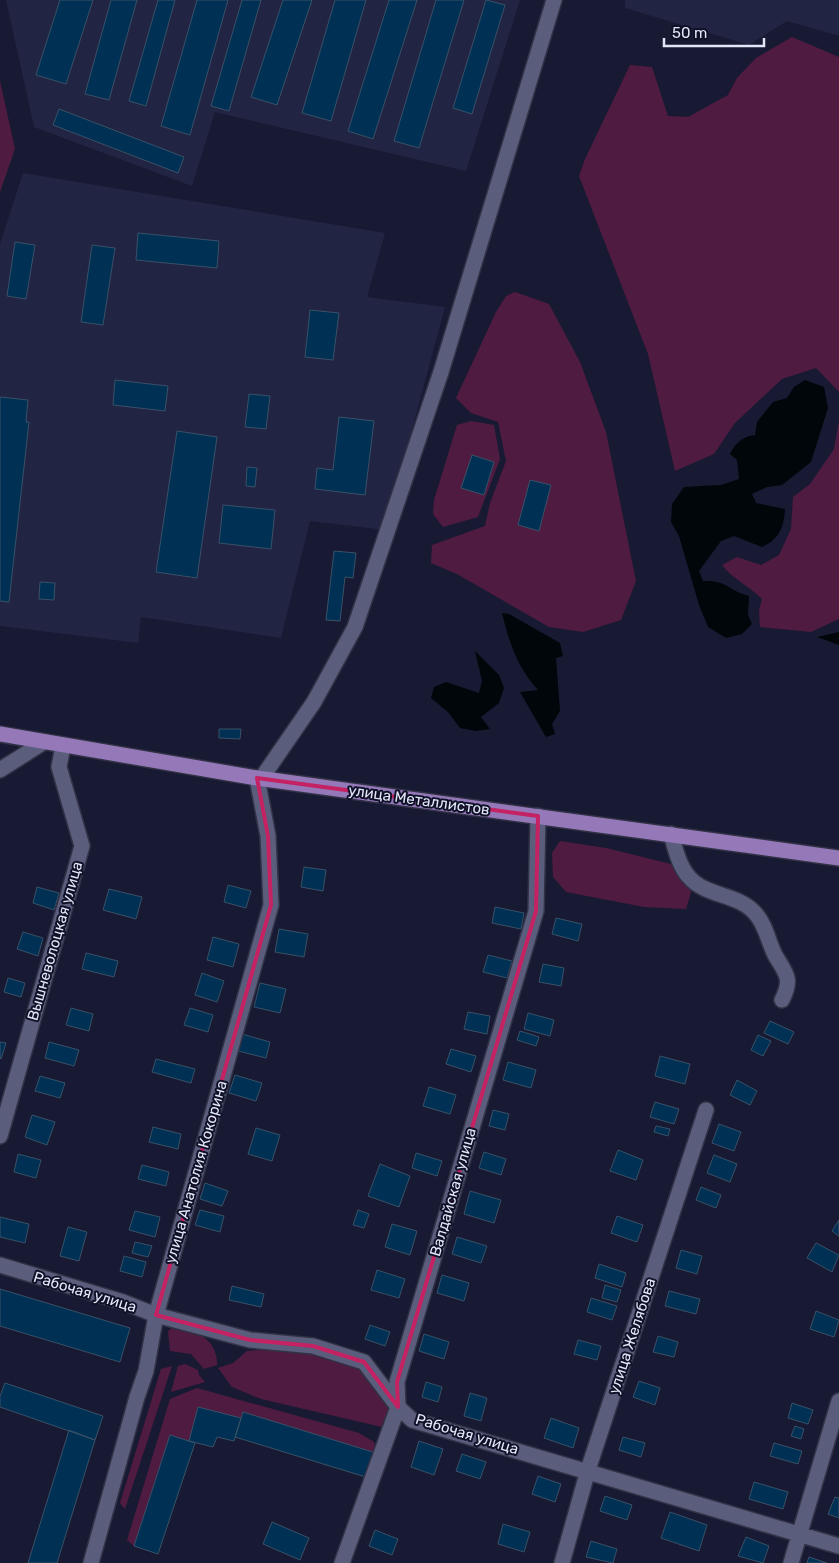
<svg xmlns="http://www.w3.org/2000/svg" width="839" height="1563" viewBox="0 0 839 1563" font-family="Rubik,sans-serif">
<rect width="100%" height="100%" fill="#181a33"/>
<path fill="#222443" d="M 6,0 L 520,0 L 466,171 L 215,112 L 192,186 L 34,127 Z
M 625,0 L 839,0 L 839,36 L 787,21 L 749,45 L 625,8 Z
M 23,173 L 385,233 L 367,297 L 445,307 L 385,530 L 310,521 L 281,638 L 141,617 L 138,643 L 0,626 L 0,244 Z"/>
<path fill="#501b41" d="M 792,37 L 839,57 L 839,392 L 816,368 L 782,379 L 735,423 L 714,454 L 675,471 L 648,354 L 579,176 L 585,159 L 630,65 L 652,67 L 668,116 L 688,117 L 728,95 L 737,78 L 756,58 Z
M 0,81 L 15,149 L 0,192 Z
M 515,292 L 549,304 L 580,362 L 606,432 L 636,581 L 621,620 L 583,632 L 549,627 L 457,574 L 431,563 L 432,545 L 485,526 L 490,503 L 506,461 L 498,422 L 471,413 L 456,398 L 496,312 L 506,296 Z
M 471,421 L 494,425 L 500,459 L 478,517 L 443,527 L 433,514 L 434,500 L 457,425 Z
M 839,421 L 839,619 L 811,632 L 760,627 L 759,610 L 762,599 C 749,586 733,579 722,565 L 737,557 L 761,565 L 779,555 L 791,529 L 793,497 L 810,484 L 834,449 Z
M 560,841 L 606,848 L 679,866 L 692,889 L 686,909 L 644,907 L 566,892 L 553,877 L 552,853 Z
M 172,1328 C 196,1328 218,1340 217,1365 L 204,1369 L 191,1354 L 170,1351 L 168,1331 Z
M 275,1349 L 307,1353 L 362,1370 L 390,1409 L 382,1427 L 261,1399 L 232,1387 L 218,1368 L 233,1363 L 247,1351 Z
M 185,1364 L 198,1370 L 199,1375 L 205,1382 L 171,1392 L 178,1366 Z
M 172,1366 L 125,1509 L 120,1503 L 161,1369 Z
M 197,1388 L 359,1433 L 374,1442 L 376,1453 L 198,1407 L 189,1441 L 170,1436 L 134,1546 L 127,1540 L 170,1399 Z"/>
<path fill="#000609" d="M 805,380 L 824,387 L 828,408 L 811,462 L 782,485 L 767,487 L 752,494 L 756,503 L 785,509 C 784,526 780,539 762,547 L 734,536 L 721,541 L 699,571 L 703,581 C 728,580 729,591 749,596 L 748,615 L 752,624 L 742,634 L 726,638 L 708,627 L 699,605 L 679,536 L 671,522 L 672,504 L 684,487 L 721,485 L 739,479 L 737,460 L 730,454 C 735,443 744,436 755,435 L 757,422 L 773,402 L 787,398 L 794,387 Z
M 502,613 L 509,614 L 560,643 L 563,656 L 556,658 L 560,711 L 552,724 L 555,734 L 546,737 L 520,692 L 538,690 C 517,667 509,642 502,613 Z
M 839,632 L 839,645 L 817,637 Z
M 475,651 L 499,675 L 504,688 L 499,703 L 481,717 L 490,729 L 476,731 L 460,728 L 448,712 L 431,698 L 434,687 L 446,682 L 479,693 L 482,681 Z"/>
<path fill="#003054" stroke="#395167" d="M 60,0 L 93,0 L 66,84 L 36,75 Z
M 111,0 L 137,0 L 109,100 L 85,94 Z
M 158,0 L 175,0 L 146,106 L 129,101 Z
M 197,0 L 228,0 L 190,135 L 161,126 Z
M 242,0 L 261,0 L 229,111 L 211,106 Z
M 283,0 L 312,0 L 277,105 L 251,97 Z
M 335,0 L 366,0 L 331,121 L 302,113 Z
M 389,0 L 417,0 L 373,139 L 348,131 Z
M 436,0 L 464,0 L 419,148 L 394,141 Z
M 486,0 L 505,5 L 472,114 L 453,108 Z
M 59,109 L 184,157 L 178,173 L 53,125 Z
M 138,233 L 219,241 L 217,268 L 136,260 Z
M 15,242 L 35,245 L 26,299 L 7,296 Z
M 92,245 L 115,248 L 103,325 L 81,322 Z
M 310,310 L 339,313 L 333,360 L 305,357 Z
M 115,380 L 168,386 L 165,411 L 113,405 Z
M 249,394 L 270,396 L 266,429 L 245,427 Z
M 0,397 L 28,400 L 26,422 L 29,422 L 9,602 L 0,601 Z
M 339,417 L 374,421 L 365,495 L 315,489 L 317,468 L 333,470 Z
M 177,431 L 217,437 L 197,578 L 156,572 Z
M 472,455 L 494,462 L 484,495 L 461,488 Z
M 247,467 L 257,468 L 255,487 L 246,486 Z
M 530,480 L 551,485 L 539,531 L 518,525 Z
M 223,505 L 275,510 L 271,549 L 219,543 Z
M 334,551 L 356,553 L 353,578 L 345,577 L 340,621 L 326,620 Z
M 40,582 L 55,583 L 54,600 L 39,599 Z
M 219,729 L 241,729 L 240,739 L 219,738 Z
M 304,867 L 326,870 L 323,891 L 301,887 Z
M 228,885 L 251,891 L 246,908 L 224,902 Z
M 37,887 L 59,893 L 54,910 L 33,903 Z
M 109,889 L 142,897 L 136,919 L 103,910 Z
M 495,907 L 524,913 L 521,929 L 492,923 Z
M 556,918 L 582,924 L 578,941 L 552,934 Z
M 279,929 L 308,934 L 304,957 L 275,952 Z
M 23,932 L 43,938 L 38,956 L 17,949 Z
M 213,937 L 239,944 L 233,967 L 207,960 Z
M 86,953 L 118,961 L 114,977 L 82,969 Z
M 488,955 L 512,961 L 507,978 L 483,972 Z
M 543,964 L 564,968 L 561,986 L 539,982 Z
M 202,973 L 224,981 L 217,1002 L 195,995 Z
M 8,978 L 25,983 L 21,997 L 4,992 Z
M 260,983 L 286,989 L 280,1013 L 254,1007 Z
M 71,1008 L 93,1014 L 89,1031 L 66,1025 Z
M 190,1008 L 213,1015 L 208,1032 L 184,1025 Z
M 468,1012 L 490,1016 L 487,1034 L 464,1029 Z
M 528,1013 L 554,1020 L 550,1036 L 524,1029 Z
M 770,1021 L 794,1032 L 788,1044 L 764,1033 Z
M 520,1031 L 539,1037 L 536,1046 L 517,1040 Z
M 242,1034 L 270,1042 L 266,1058 L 238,1051 Z
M 758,1035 L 771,1041 L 763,1056 L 751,1050 Z
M 0,1042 L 6,1043 L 1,1059 L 0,1058 Z
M 49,1042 L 79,1050 L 74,1066 L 45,1058 Z
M 451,1049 L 476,1056 L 471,1072 L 446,1064 Z
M 660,1056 L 690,1064 L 685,1084 L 655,1076 Z
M 156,1059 L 195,1069 L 191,1083 L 152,1072 Z
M 508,1062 L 536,1070 L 531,1088 L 503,1080 Z
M 235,1075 L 262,1083 L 256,1101 L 229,1093 Z
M 40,1076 L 65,1083 L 60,1098 L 35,1091 Z
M 737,1080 L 757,1091 L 750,1105 L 730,1095 Z
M 429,1087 L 456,1095 L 450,1114 L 423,1106 Z
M 655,1102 L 679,1109 L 674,1124 L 650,1117 Z
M 493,1110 L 509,1114 L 505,1130 L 489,1126 Z
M 32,1115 L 55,1122 L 47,1145 L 25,1137 Z
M 719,1124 L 741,1132 L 734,1151 L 712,1143 Z
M 656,1126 L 670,1129 L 668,1136 L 654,1132 Z
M 153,1127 L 181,1134 L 178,1149 L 149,1142 Z
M 256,1128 L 280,1135 L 272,1161 L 248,1154 Z
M 618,1150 L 643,1160 L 636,1180 L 610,1171 Z
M 484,1152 L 506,1159 L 501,1175 L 479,1168 Z
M 416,1153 L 442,1161 L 437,1176 L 412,1168 Z
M 18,1154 L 41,1160 L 36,1178 L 14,1172 Z
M 714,1155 L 737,1164 L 730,1182 L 707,1173 Z
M 380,1164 L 410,1176 L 399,1207 L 368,1196 Z
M 142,1165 L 169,1172 L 166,1186 L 138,1179 Z
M 205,1183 L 228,1191 L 222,1206 L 200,1199 Z
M 701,1187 L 721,1195 L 716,1208 L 696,1200 Z
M 470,1191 L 501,1200 L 494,1223 L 464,1214 Z
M 200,1210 L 224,1216 L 220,1232 L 195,1225 Z
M 358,1210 L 369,1214 L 364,1228 L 353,1225 Z
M 135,1211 L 160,1217 L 155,1237 L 129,1230 Z
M 617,1216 L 643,1225 L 637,1242 L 611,1233 Z
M 0,1217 L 29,1224 L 25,1243 L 0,1237 Z
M 839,1220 L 839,1236 L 832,1231 Z
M 392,1224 L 417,1231 L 410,1255 L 385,1247 Z
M 68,1227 L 87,1232 L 79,1261 L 60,1256 Z
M 457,1237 L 487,1246 L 481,1263 L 452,1254 Z
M 135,1242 L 152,1246 L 148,1257 L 132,1253 Z
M 816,1243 L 839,1255 L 832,1272 L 807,1258 Z
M 681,1250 L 702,1256 L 697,1274 L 676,1268 Z
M 124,1256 L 146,1262 L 142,1277 L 120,1271 Z
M 599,1264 L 626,1273 L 622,1287 L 595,1278 Z
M 377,1270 L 405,1279 L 399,1298 L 371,1290 Z
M 442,1275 L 469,1283 L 464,1301 L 437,1293 Z
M 605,1285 L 621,1290 L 617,1302 L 602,1298 Z
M 232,1286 L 264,1294 L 261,1307 L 229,1300 Z
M 0,1289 L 130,1328 L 120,1362 L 0,1326 Z
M 669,1291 L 700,1299 L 696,1314 L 665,1306 Z
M 591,1298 L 617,1306 L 612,1320 L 587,1312 Z
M 816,1311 L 839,1320 L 834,1337 L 810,1329 Z
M 370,1325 L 390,1332 L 385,1346 L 365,1339 Z
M 424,1334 L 449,1342 L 444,1359 L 419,1351 Z
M 658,1336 L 678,1342 L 674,1357 L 653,1352 Z
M 578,1340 L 601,1346 L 597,1360 L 574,1354 Z
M 639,1381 L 660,1388 L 655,1405 L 633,1397 Z
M 426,1382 L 442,1387 L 438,1402 L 422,1397 Z
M 5,1383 L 103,1416 L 95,1440 L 0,1407 L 0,1396 Z
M 470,1393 L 487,1398 L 481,1421 L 464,1416 Z
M 792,1403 L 813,1410 L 808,1424 L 788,1418 Z
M 198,1407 L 241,1418 L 234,1441 L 217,1437 L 213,1447 L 189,1441 Z
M 243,1412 L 376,1453 L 369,1478 L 235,1437 Z
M 551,1418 L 579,1428 L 573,1448 L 544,1438 Z
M 795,1426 L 804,1429 L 801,1439 L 791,1436 Z
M 69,1430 L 95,1440 L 57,1563 L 28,1563 Z
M 170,1435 L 195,1443 L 158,1554 L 134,1546 Z
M 623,1437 L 645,1443 L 641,1457 L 619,1450 Z
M 419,1441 L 443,1449 L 434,1475 L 411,1467 Z
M 774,1443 L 802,1451 L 798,1464 L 770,1456 Z
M 462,1454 L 486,1462 L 480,1479 L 456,1471 Z
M 538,1476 L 561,1484 L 555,1502 L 532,1494 Z
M 754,1482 L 788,1492 L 783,1509 L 749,1499 Z
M 605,1496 L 632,1505 L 627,1520 L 600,1511 Z
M 835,1497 L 839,1498 L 839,1518 L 828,1514 Z
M 670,1512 L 707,1525 L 699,1551 L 661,1538 Z
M 272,1522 L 309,1538 L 300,1560 L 263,1544 Z
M 503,1524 L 530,1532 L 524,1552 L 498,1544 Z
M 375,1530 L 398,1539 L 392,1555 L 369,1546 Z
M 746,1537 L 769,1546 L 763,1563 L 738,1556 Z
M 591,1541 L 617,1549 L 613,1563 L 586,1557 Z
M 809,1557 L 827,1563 L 807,1563 Z"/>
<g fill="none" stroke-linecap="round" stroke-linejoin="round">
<defs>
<path id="minor" d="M 0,770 L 44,742
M 261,779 L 314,702 L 355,627 L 441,372 L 554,0
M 671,834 C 675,848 679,866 689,877 C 706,897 737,893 755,913 C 766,925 768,941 775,955 C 786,974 793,978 782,1000
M 0,1136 L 82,846 L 59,767 L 63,746
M 0,1265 L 123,1302 L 156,1315 L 250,1340 L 313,1346 L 364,1362 L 398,1407 L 412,1420 L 839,1546
M 91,1563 L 137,1397 L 146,1371 L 156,1315 L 271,905 L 268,836 L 257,778
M 342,1563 L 398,1407 L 397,1382 L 536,911 L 538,816
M 562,1563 L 588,1470 L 706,1110
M 791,1563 L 839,1401"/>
<path id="major" d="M 0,734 L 257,778 L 839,858"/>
</defs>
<use href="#minor" stroke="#313246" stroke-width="18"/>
<use href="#major" stroke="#313246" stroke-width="18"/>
<use href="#minor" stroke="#5a5e7c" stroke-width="15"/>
<use href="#major" stroke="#9478b8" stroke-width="15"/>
</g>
<path fill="none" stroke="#c42263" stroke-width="4" stroke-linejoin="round" d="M 257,778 L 538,816 L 536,911 L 397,1382 L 398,1407 L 364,1362 L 313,1346 L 250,1340 L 156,1315 L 271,905 L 268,836 Z"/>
<g text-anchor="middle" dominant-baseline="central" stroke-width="4" stroke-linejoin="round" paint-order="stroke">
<g font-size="15" fill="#e3e6f7" stroke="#0f1128">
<text transform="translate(419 800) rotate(8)">улица Металлистов</text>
<text transform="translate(55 941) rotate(-74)">Вышневолоцкая улица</text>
<text transform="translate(196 1172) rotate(-74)">улица Анатолия Кокорина</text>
<text transform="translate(453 1192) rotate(-74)">Валдайская улица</text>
<text transform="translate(85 1292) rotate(17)">Рабочая улица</text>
<text transform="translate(632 1336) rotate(-72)">улица Желябова</text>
<text transform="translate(467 1434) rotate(17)">Рабочая улица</text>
</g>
</g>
<path d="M664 38v8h100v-8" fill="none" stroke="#e3e6f7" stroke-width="2.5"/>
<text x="672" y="38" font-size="15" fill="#e3e6f7" stroke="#0f1128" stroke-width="4" paint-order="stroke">50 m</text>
</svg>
